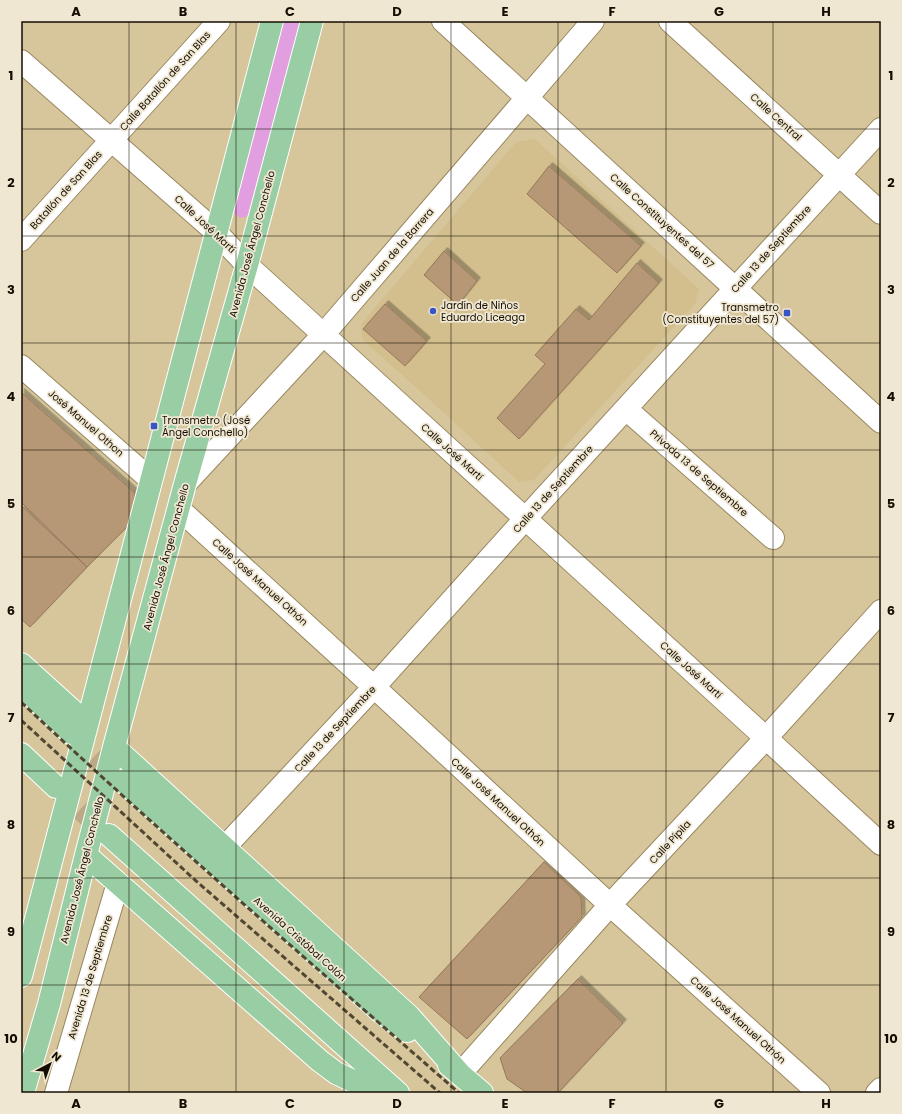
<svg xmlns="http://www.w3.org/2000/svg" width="902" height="1114" viewBox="0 0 902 1114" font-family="Poppins,sans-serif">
<defs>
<filter id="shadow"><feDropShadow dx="3.5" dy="-3.5" stdDeviation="0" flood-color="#0004"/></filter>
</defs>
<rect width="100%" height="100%" fill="#d7c69c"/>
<path fill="#d3be8d" d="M 535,139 L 699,289 L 695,304 L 534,480 L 519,482 L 421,392 L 362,339 L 361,324 L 516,142 Z"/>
<path fill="#e29fdf" d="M 281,21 L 300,21 L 250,211 C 247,220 237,220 233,211 Z"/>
<path fill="#b69776" stroke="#977959" filter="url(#shadow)" d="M 549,166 L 641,246 L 617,273 L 527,194 Z
M 444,251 L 477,281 L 458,305 L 424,275 Z
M 637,263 L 659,283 L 519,439 L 497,418 L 545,364 L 535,355 L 576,309 L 589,320 Z
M 385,304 L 427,341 L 405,366 L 363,329 Z
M 21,392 L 135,493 L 133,521 L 87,567 L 21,502 Z
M 21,505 L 87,567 L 30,627 L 21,619 Z
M 544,862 L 581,897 L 582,917 L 467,1039 L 419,997 Z
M 578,979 L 623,1023 L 558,1093 L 527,1093 L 507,1079 L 500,1058 Z"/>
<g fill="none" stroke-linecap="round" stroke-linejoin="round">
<path stroke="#baaa85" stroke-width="22" stroke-dasharray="22 11" stroke-linecap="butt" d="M 71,733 L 122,780
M 56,787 L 108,834"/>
<defs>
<path id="minor" d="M 443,21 L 881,422
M 670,21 L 881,213
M 21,61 L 216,232 L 247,265 L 766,738 L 881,844
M 21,240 L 219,21
M 21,366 L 151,480
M 626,409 L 773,538
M 185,484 L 323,335 L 593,21
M 179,509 L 374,687 L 610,905 L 819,1093
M 224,848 L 374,687 L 525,519 L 881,129
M 460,1074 L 610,905 L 766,738 L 881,611
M 56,1093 L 118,883
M 877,1093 L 881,1089"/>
<path id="major" d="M 21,664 L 86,723
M 21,685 L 71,733
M 114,747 L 409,1016 L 460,1074
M 21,754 L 56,787
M 123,781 L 380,1011 L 407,1031
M 109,835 L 398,1093
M 86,855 L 320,1061 L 336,1073 L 378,1093
M 21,976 C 103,657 188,339 272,21
M 449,1065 L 482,1093
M 23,1093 L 49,1004 L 86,855 L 114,747 L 185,484 L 247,265 L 312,21"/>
</defs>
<use href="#minor" stroke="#998860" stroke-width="24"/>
<use href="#major" stroke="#fff" stroke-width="24"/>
<use href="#minor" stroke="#fff" stroke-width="22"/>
<use href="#major" stroke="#99cda3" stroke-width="22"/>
<path stroke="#514732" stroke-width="3" stroke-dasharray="6 3" stroke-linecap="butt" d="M 21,702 C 164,836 312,964 459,1093
M 21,720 L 195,880 L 440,1093"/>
</g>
<path fill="none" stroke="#140e02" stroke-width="1" stroke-opacity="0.55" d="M 129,21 L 129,1093M 236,21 L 236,1093M 344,21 L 344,1093M 451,21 L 451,1093M 558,21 L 558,1093M 666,21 L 666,1093M 773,21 L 773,1093M 21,129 L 881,129M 21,236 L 881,236M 21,343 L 881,343M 21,450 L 881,450M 21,557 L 881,557M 21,664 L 881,664M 21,771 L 881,771M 21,878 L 881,878M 21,985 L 881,985"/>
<g fill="#3855c7" stroke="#f0e7d2" stroke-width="1.5">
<circle cx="433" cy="311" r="4"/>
<rect x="783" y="309" width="8" height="8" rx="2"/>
<rect x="150" y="422" width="8" height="8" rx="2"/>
</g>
<g text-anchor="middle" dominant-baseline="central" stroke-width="3.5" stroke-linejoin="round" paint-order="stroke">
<g font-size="10" fill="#140e02" stroke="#f0e7d2">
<text transform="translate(165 81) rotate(-48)">Calle Batallón de San Blas</text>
<text transform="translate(776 117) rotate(42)">Calle Central</text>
<text transform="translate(66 190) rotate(-48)">Batallón de San Blas</text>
<text transform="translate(662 221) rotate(42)">Calle Constituyentes del 57</text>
<text transform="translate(205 224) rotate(43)">Calle José Martí</text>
<text transform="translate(252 244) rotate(-75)">Avenida José Ángel Conchello</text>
<text transform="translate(771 249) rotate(-48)">Calle 13 de Septiembre</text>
<text transform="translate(392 255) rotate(-49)">Calle Juan de la Barrera</text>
<text transform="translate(86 423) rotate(41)">José Manuel Othon</text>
<text transform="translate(452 452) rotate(42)">Calle José Martí</text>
<text transform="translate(699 473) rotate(41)">Privada 13 de Septiembre</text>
<text transform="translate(553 489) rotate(-48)">Calle 13 de Septiembre</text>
<text transform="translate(166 557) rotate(-75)">Avenida José Ángel Conchello</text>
<text transform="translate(260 582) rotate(42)">Calle José Manuel Othón</text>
<text transform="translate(691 670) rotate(42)">Calle José Martí</text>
<text transform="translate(335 729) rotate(-47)">Calle 13 de Septiembre</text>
<text transform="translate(498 802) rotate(43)">Calle José Manuel Othón</text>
<text transform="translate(670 842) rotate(-47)">Calle Pípila</text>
<text transform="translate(82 870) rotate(-76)">Avenida José Ángel Conchello</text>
<text transform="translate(300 939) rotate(42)">Avenida Cristóbal Colón</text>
<text transform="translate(90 977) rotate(-73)">Avenida 13 de Septiembre</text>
<text transform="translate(738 1020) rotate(42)">Calle José Manuel Othón</text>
</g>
<g font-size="10" fill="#140e02" stroke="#f0e7d2" text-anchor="start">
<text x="441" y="305">Jardín de Niños<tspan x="441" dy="12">Eduardo Liceaga</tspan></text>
<text x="779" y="307" text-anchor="end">Transmetro<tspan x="779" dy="12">(Constituyentes del 57)</tspan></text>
<text x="162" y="420">Transmetro (José<tspan x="162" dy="12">Ángel Conchello)</tspan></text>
</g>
</g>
<rect width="902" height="1114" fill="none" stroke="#f0e7d2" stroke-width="44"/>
<g transform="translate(50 1064) rotate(41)" stroke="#f0e7d2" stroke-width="3" paint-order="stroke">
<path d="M0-3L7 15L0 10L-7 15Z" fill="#140e02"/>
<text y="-6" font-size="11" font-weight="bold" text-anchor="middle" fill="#140e02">N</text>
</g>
<rect x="22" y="22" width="858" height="1070" fill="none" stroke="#140e02" stroke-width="1.5"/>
<g font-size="13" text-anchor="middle" font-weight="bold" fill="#140e02">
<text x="76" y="16">A</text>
<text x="183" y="16">B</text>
<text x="290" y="16">C</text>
<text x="397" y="16">D</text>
<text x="505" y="16">E</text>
<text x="612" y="16">F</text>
<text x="719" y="16">G</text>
<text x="826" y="16">H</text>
<text x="11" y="80">1</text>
<text x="891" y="80">1</text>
<text x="11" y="187">2</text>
<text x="891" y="187">2</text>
<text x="11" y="294">3</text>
<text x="891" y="294">3</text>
<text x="11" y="401">4</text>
<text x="891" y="401">4</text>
<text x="11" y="508">5</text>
<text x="891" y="508">5</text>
<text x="11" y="615">6</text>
<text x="891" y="615">6</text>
<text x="11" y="722">7</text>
<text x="891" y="722">7</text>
<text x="11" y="829">8</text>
<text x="891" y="829">8</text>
<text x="11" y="936">9</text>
<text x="891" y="936">9</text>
<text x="11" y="1043">10</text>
<text x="891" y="1043">10</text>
<text x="76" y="1108">A</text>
<text x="183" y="1108">B</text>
<text x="290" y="1108">C</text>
<text x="397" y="1108">D</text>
<text x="505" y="1108">E</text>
<text x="612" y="1108">F</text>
<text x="719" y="1108">G</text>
<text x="826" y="1108">H</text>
</g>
</svg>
